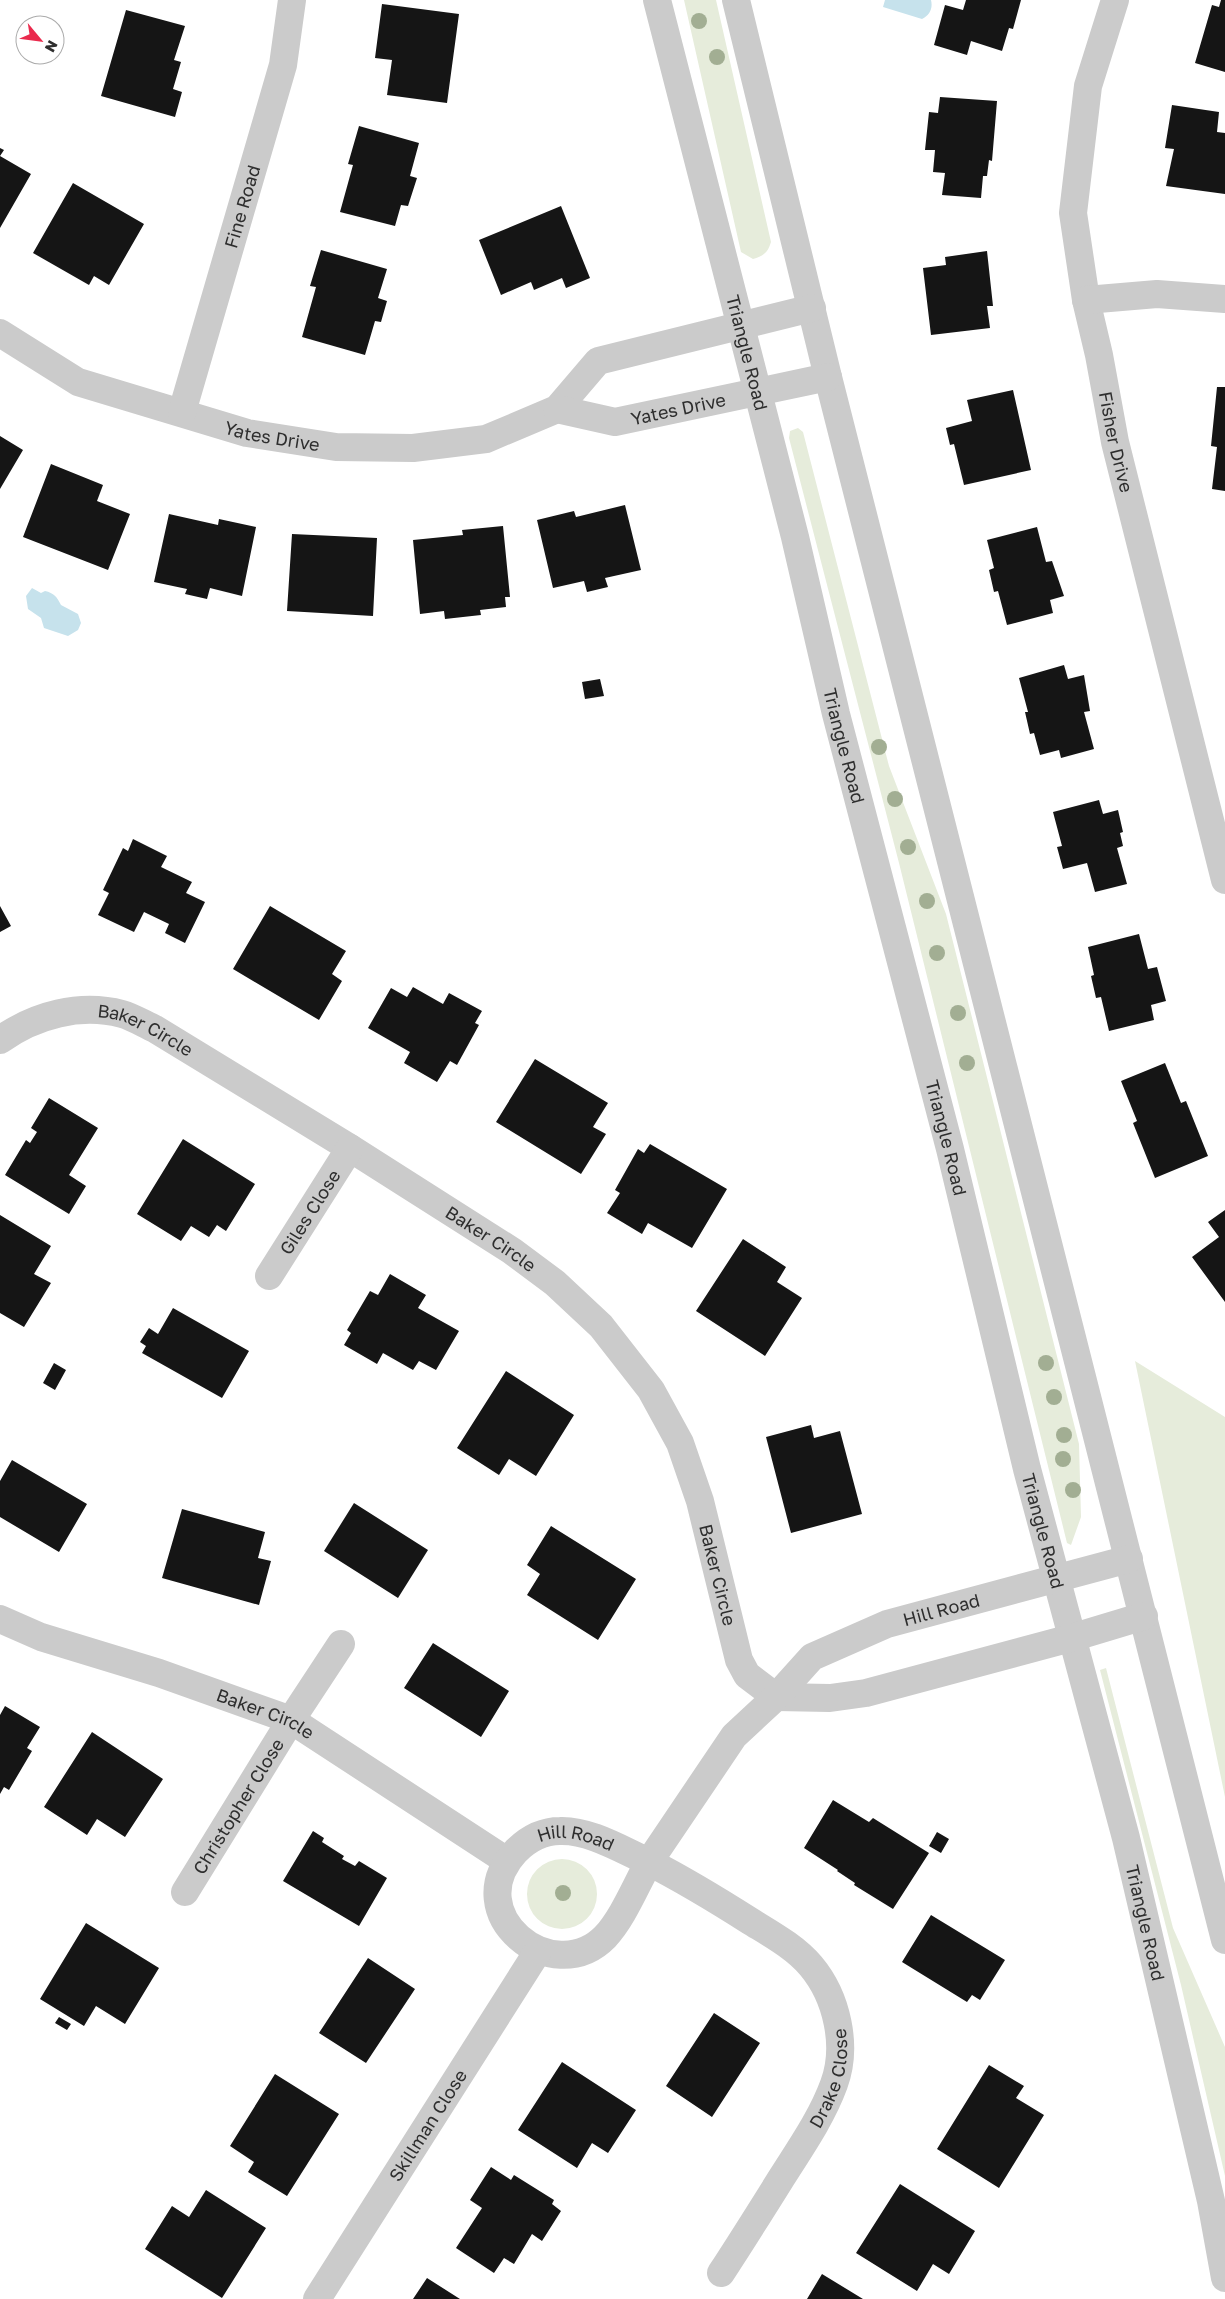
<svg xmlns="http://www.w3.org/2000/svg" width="1225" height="2299" viewBox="0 0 1225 2299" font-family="'Golos Text',sans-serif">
<rect width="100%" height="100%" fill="#fff"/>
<path fill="#e6ecdb" d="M 684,0 L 716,0 L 771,242 C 768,252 764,256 753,259 L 741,252 Z
M 798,428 L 803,432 L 889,766 L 946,914 L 1079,1444 L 1081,1517 L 1071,1545 L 1067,1543 L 899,863 L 789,438 L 790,431 Z
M 1135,1361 L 1225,1417 L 1225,1797 Z
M 1106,1668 L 1173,1928 L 1225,2047 L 1225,2176 L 1181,1985 L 1100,1670 Z
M527 1894a35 35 0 1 1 70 0a35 35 0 1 1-70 0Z"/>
<path fill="#c6e2ec" d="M 885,0 L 931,0 C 933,8 930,15 922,19 L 883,7 Z
M 32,588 L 41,593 L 45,591 C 54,593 57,597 61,605 L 78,614 L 81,623 L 78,630 L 68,636 L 44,628 L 41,618 L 28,609 L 26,596 Z"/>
<path fill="#151515" d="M 966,0 L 1021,0 L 1013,29 L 1009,28 L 1002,51 L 971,41 L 967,55 L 934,45 L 945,5 L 963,10 Z
M 1221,0 L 1225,0 L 1225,72 L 1195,63 L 1212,5 L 1219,7 Z
M 382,4 L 459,14 L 447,103 L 387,95 L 392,60 L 375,58 Z
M 126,10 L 185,26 L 174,60 L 181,62 L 173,89 L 182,92 L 175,117 L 101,96 Z
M 940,97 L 997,101 L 992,161 L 989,160 L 987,176 L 983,176 L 981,198 L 942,195 L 945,173 L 933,172 L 935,150 L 925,150 L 929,112 L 938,113 Z
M 1172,105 L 1219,112 L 1217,132 L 1225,133 L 1225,194 L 1166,186 L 1174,149 L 1165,148 Z
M 359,126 L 419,143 L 410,176 L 417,178 L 408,206 L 401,205 L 395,226 L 340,212 L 353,165 L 348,164 Z
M 0,148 L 4,150 L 0,156 L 31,174 L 0,228 Z
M 73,183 L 144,224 L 109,285 L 94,276 L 89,285 L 33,253 Z
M 561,206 L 590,278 L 566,288 L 562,278 L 534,290 L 531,282 L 501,295 L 479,240 Z
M 321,250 L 387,269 L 378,298 L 387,301 L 381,322 L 375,321 L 365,355 L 302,337 L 316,287 L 310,286 Z
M 987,251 L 993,306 L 987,306 L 990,328 L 931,335 L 923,268 L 946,265 L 945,257 Z
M 1217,387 L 1225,387 L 1225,491 L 1212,489 L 1217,447 L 1211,446 Z
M 1013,390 L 1031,470 L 964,485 L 954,444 L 950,445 L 946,428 L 972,421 L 967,400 Z
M 0,436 L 23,450 L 0,489 Z
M 51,464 L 103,485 L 97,501 L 130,514 L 108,570 L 23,537 Z
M 625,505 L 641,570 L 605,578 L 608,587 L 587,592 L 584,581 L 553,588 L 537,520 L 574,511 L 576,517 Z
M 169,514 L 218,525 L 219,519 L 256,527 L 242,596 L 210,588 L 207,599 L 185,594 L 187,589 L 154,582 Z
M 503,526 L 510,597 L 505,597 L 506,607 L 480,610 L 481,615 L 445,619 L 444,611 L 420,614 L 413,540 L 463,535 L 462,530 Z
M 1037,527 L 1046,562 L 1052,561 L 1064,596 L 1050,600 L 1053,613 L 1007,625 L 998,591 L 994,592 L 989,570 L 994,568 L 987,540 Z
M 292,534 L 377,538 L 373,616 L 287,611 Z
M 1064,665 L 1068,679 L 1084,675 L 1090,711 L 1084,712 L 1094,749 L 1061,758 L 1059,750 L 1040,755 L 1034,733 L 1030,734 L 1025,712 L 1028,712 L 1019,678 Z
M 600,679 L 604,696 L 585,699 L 582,682 Z
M 1099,800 L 1103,814 L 1118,810 L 1123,832 L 1120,833 L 1123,846 L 1117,848 L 1127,884 L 1095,892 L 1087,863 L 1063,869 L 1057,847 L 1062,846 L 1053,812 Z
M 133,839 L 167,856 L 161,867 L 192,882 L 186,893 L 205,902 L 185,943 L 165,933 L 169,924 L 144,912 L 134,932 L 98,915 L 109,893 L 103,890 L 123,848 L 128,851 Z
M 0,906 L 11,926 L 0,932 Z
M 270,906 L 346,951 L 332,974 L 342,981 L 319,1020 L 233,969 Z
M 1139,934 L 1148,969 L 1157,967 L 1166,1001 L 1151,1005 L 1154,1020 L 1109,1031 L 1101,997 L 1096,998 L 1091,976 L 1094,975 L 1088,947 Z
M 413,987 L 443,1004 L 449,993 L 482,1011 L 475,1023 L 479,1025 L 457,1065 L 450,1061 L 437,1082 L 404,1063 L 410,1052 L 368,1028 L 391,988 L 407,997 Z
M 535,1059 L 608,1103 L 593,1127 L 606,1134 L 581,1174 L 496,1122 Z
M 1165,1063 L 1181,1103 L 1186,1101 L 1208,1156 L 1155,1178 L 1133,1123 L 1137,1121 L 1121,1081 Z
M 49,1098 L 98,1128 L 69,1175 L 86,1186 L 69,1214 L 5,1175 L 26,1140 L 30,1143 L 37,1132 L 31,1128 Z
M 183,1139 L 255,1184 L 226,1231 L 217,1225 L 209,1237 L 191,1226 L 181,1241 L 137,1214 Z
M 650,1144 L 727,1189 L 692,1248 L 648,1223 L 642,1234 L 607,1213 L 620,1193 L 615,1190 L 638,1149 L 644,1153 Z
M 1225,1210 L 1225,1302 L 1192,1257 L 1219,1237 L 1208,1222 Z
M 0,1215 L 51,1246 L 34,1274 L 51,1283 L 24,1327 L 0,1313 Z
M 743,1239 L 786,1267 L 777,1282 L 802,1298 L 765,1356 L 696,1311 Z
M 390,1274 L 426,1295 L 418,1308 L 459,1331 L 436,1370 L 419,1361 L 413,1370 L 383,1353 L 377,1364 L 344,1345 L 351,1333 L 347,1330 L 370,1291 L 378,1295 Z
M 173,1308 L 249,1351 L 222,1398 L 142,1353 L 146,1346 L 140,1342 L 149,1328 L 158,1334 Z
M 54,1363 L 66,1370 L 55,1390 L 43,1383 Z
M 506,1371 L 574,1415 L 536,1476 L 509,1459 L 499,1475 L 457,1448 Z
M 811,1425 L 814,1438 L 840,1431 L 862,1514 L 791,1533 L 766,1437 Z
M 12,1460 L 87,1504 L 59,1552 L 0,1517 L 0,1481 Z
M 354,1503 L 428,1550 L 398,1598 L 324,1551 Z
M 182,1509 L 265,1532 L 258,1558 L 271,1561 L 259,1605 L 162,1578 Z
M 551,1526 L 636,1579 L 598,1640 L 527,1595 L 540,1574 L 527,1565 Z
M 433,1643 L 509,1691 L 481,1737 L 404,1688 Z
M 5,1706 L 40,1727 L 27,1748 L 32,1751 L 9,1790 L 4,1787 L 0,1794 L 0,1715 Z
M 92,1732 L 163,1779 L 125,1837 L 97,1819 L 87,1835 L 44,1807 Z
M 833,1800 L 869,1822 L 873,1818 L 929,1853 L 893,1909 L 854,1885 L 855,1883 L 837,1871 L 838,1870 L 804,1848 Z
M 313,1831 L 324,1838 L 322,1842 L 344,1856 L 342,1859 L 355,1866 L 359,1861 L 387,1878 L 359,1926 L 283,1881 Z
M 937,1832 L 949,1839 L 941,1853 L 929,1846 Z
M 931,1915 L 1005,1960 L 980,2000 L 972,1995 L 967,2002 L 902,1962 Z
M 86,1923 L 159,1968 L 125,2024 L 96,2006 L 84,2026 L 40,1999 Z
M 368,1958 L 415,1989 L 366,2063 L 319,2033 Z
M 714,2013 L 760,2043 L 712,2117 L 666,2086 Z
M 59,2017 L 71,2024 L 67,2030 L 55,2023 Z
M 562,2062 L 636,2110 L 608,2153 L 592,2143 L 577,2168 L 518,2130 Z
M 989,2065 L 1024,2086 L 1016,2098 L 1044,2115 L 999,2188 L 937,2149 Z
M 275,2074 L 339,2114 L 287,2196 L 248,2172 L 254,2162 L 230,2146 Z
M 491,2167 L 511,2180 L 514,2175 L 554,2200 L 552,2204 L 561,2211 L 542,2241 L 532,2234 L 514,2264 L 504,2258 L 494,2273 L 456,2248 L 482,2208 L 470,2200 Z
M 900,2184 L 975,2231 L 949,2274 L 933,2264 L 917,2291 L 856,2253 Z
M 206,2190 L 266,2228 L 222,2298 L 145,2249 L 172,2206 L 189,2217 Z
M 822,2274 L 863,2299 L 807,2299 Z
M 427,2278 L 460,2299 L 413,2299 Z"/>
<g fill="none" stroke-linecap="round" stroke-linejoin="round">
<g stroke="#cbcbcb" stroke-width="28">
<path id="s1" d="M 657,0 L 795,537 L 836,714 L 950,1149 L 1027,1469 L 1126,1838 L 1211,2201 L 1225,2278"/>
<path d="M 736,0 L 828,377 L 1225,1940"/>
<path id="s2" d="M 1115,0 L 1088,86 L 1073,213 L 1086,300 L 1099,355 L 1115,442 L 1225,880"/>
<path d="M 1086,300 L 1157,294 L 1225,299"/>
<path id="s3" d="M 0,333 L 78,382 L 247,433 L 336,447 L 413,448 L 486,439 L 557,409 L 598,361 L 812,308"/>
<path id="s4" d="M 557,409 L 615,422 L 828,377"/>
<path id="s5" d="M 182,412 L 283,65 L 292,0"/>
<path id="s6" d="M 0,1040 C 35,1015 80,1003 122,1014 C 133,1017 144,1024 155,1029 L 350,1148 L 512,1251 L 555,1283 L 601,1326 L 651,1390 L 680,1443 L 700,1501 L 739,1660 L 747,1675 L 776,1697"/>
<path id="s7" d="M 269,1276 L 350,1148"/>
<path id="s8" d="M 0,1619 L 41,1637 L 159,1673 L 291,1720 L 507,1861"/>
<path d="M 776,1697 L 830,1698 L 866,1693 L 1071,1638 L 1144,1616"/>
<path id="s9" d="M 185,1892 L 291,1720 L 341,1644"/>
<path id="s10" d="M 721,2273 C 742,2241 762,2209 782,2177 C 801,2147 822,2117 834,2084 C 848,2046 837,1997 811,1966 C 795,1947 771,1934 750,1921 C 717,1900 684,1880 649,1862 C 636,1885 623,1918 605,1937 C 553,1990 457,1914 516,1851 C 528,1839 543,1831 560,1831 C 590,1830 622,1850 649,1862 L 734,1736 L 776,1697 L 812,1657 L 887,1624 L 1129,1559"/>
<path id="s11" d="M 317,2299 L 538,1951"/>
</g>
</g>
<g fill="#a2ae93">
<circle cx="699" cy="21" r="8"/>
<circle cx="717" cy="57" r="8"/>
<circle cx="879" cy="747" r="8"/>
<circle cx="895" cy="799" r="8"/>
<circle cx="908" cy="847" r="8"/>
<circle cx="927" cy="901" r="8"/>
<circle cx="937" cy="953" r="8"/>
<circle cx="958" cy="1013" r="8"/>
<circle cx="967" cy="1063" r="8"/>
<circle cx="1046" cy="1363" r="8"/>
<circle cx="1054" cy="1397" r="8"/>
<circle cx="1064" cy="1435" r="8"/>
<circle cx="1063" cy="1459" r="8"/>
<circle cx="1073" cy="1490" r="8"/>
<circle cx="563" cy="1893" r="8"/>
</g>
<g text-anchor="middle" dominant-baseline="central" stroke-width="5" stroke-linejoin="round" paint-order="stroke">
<g font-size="18" fill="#2e2e2e" stroke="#fff">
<text stroke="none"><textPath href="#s5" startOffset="214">Fine Road</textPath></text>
<text stroke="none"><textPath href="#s1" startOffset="364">Triangle Road</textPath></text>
<text stroke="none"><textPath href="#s4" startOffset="124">Yates Drive</textPath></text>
<text stroke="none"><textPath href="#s3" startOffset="294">Yates Drive</textPath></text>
<text stroke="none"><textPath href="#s2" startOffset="451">Fisher Drive</textPath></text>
<text stroke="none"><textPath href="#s1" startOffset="769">Triangle Road</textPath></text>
<text stroke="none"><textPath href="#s6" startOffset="156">Baker Circle</textPath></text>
<text stroke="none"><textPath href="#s1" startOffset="1174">Triangle Road</textPath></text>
<text stroke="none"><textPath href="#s7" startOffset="76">Giles Close</textPath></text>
<text stroke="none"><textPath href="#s6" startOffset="561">Baker Circle</textPath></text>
<text stroke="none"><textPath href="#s1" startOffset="1579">Triangle Road</textPath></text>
<text stroke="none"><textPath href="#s6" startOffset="981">Baker Circle</textPath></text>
<text stroke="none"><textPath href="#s10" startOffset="1365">Hill Road</textPath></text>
<text stroke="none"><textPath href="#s8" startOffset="282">Baker Circle</textPath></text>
<text stroke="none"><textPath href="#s9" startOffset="101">Christopher Close</textPath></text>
<text stroke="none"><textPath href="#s10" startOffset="885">Hill Road</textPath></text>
<text stroke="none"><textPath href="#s1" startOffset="1984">Triangle Road</textPath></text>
<text stroke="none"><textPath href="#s10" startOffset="225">Drake Close</textPath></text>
<text stroke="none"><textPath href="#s11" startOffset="206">Skillman Close</textPath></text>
</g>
</g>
<g transform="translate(40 40) rotate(119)"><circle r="24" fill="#ffffff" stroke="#ababab"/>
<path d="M0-4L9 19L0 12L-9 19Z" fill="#ea2a4d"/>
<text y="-8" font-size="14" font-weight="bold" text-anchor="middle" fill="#2e2e2e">N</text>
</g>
</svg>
